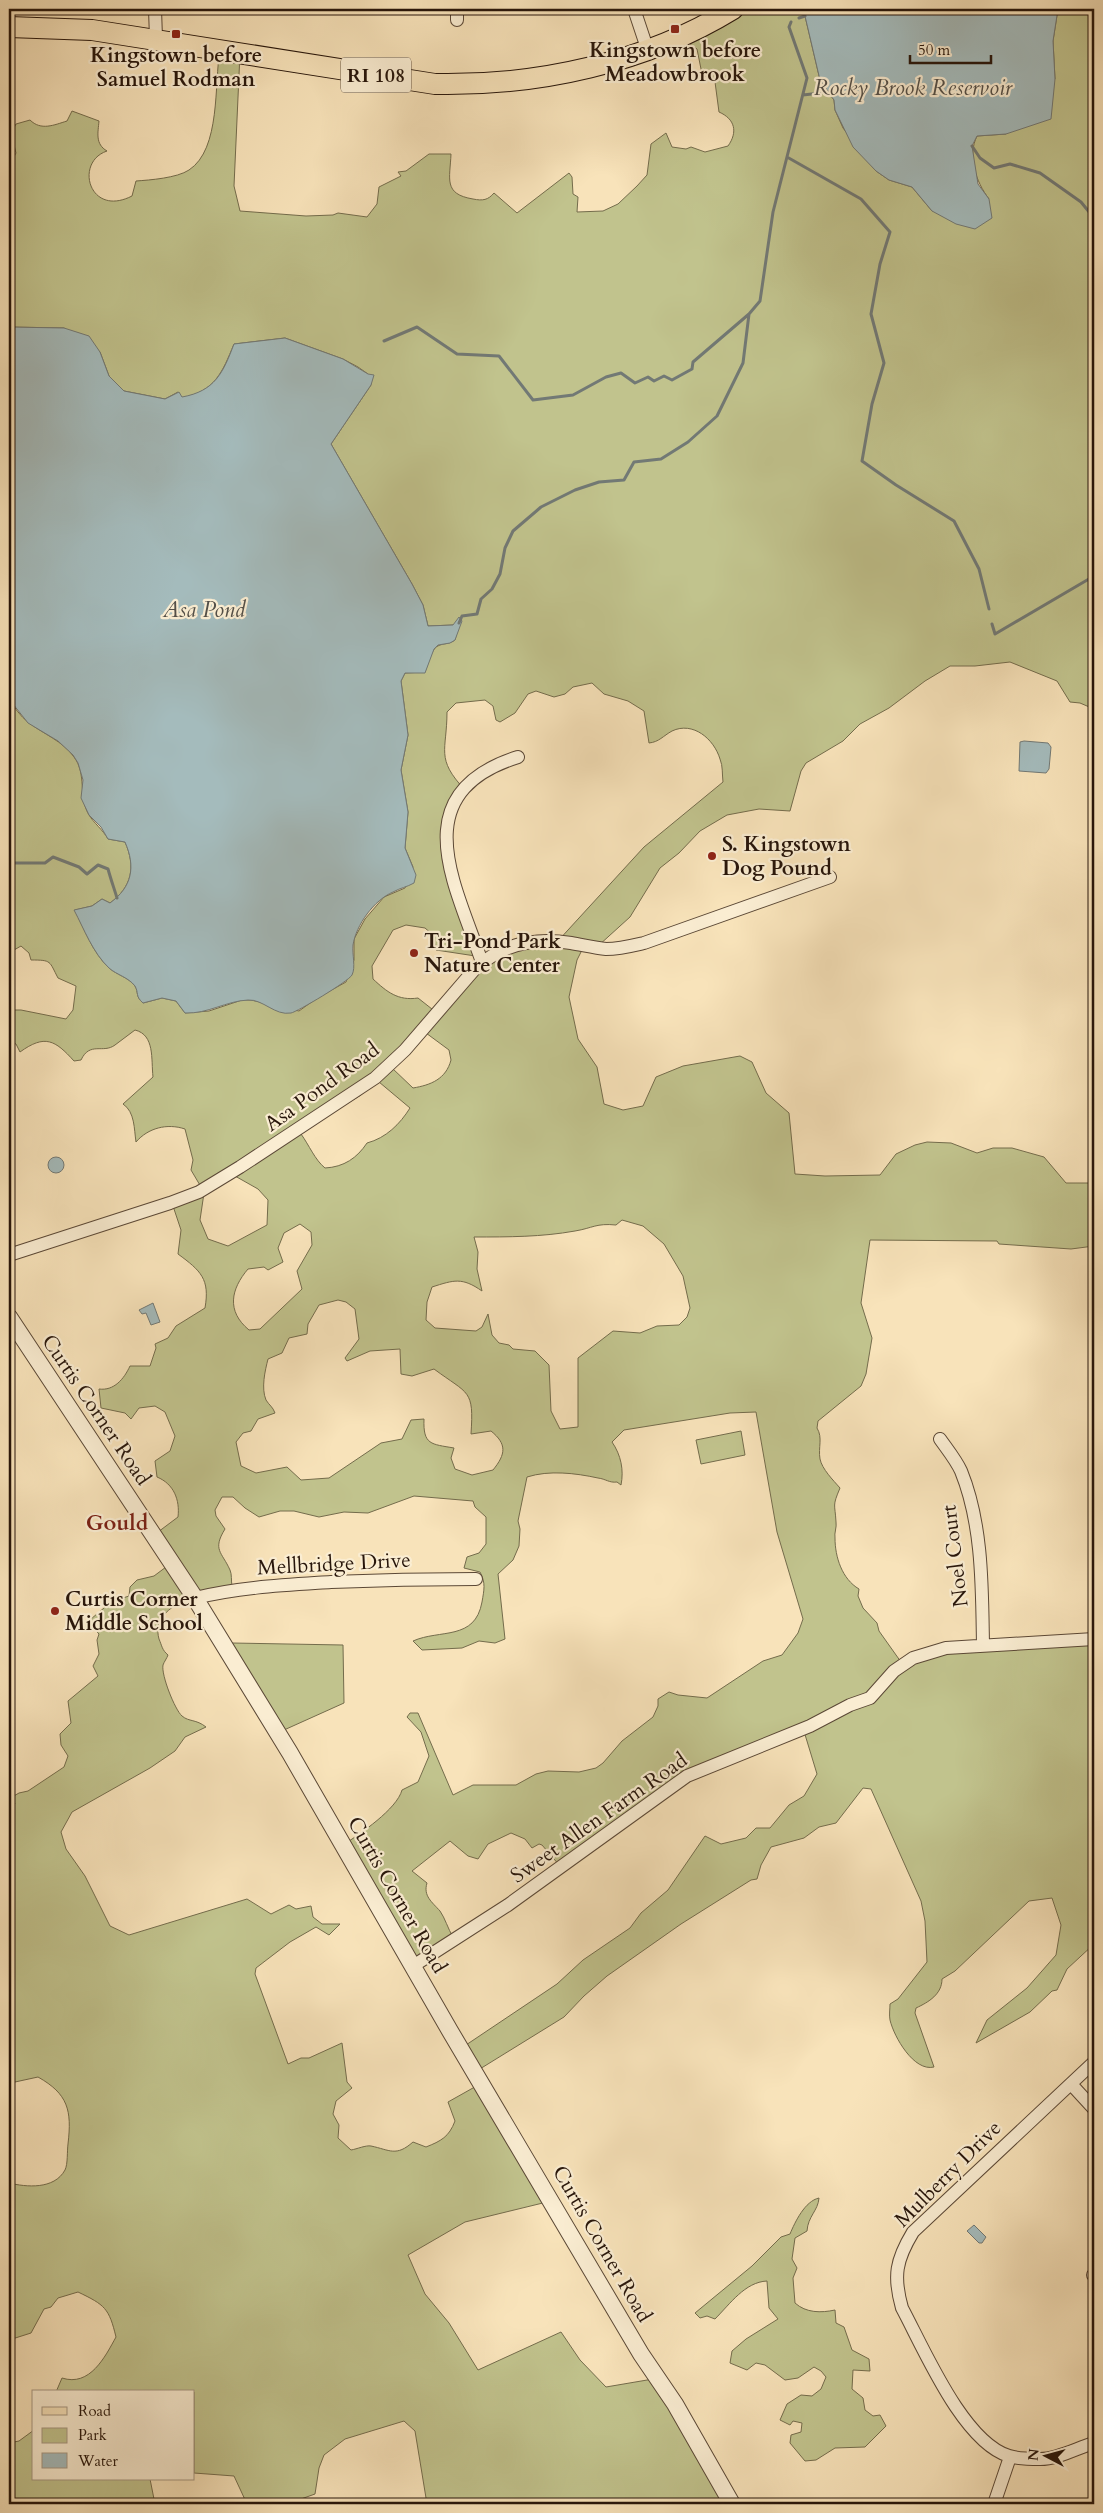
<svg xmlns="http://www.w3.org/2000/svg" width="1103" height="2513" viewBox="0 0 1103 2513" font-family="Cardo,serif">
<rect width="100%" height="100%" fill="#f8e3ba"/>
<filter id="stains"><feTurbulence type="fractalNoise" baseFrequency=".004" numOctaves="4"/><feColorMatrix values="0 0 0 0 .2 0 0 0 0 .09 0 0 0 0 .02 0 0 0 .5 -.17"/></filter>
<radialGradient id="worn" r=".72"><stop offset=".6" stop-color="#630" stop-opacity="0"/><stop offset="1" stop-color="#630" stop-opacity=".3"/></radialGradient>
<path fill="#c1c38d" stroke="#746c4c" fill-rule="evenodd" d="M 737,9 L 806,9 L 805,16 L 820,80 L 834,100 L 835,110 L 843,128 L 876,171 L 889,180 L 912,187 L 932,211 L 989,199 C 976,182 967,156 977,136 L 1006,134 L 1055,79 L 1053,41 L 1058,9 L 1094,9 L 1094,709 L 1080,703 L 1070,702 L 1057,681 L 1010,662 L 975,666 L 950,666 L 925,681 L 889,708 L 860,724 L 843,741 L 806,763 L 801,771 L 790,811 L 759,809 L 727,815 L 700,831 L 679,853 L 660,868 L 630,917 L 598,946 L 584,946 L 577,960 L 569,997 L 578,1039 L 597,1067 L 604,1104 L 623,1110 L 643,1106 L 656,1077 L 683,1066 L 740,1056 L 752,1062 L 766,1093 L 789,1113 L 795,1174 L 825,1176 L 880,1175 L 896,1154 L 915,1145 L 927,1142 L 951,1143 L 977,1153 L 993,1148 L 1012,1148 L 1044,1157 L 1066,1183 L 1094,1183 L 1094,1246 L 1071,1249 L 999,1244 L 997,1241 L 870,1240 L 861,1303 L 872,1338 L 866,1374 L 861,1386 L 818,1421 L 817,1428 C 823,1438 818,1447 820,1459 C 822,1469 833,1480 840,1488 C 832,1507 835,1503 836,1522 C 837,1527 834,1533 835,1538 C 835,1557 842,1579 859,1589 L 858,1596 L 863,1608 L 877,1623 L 879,1631 L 901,1662 L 925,1652 L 1094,1638 L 1094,1944 L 1067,1969 L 1057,1990 L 1052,1991 L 1030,2012 L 976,2043 L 987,2020 L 1027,1988 L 1056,1955 L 1061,1925 L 1052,1898 L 1029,1901 L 955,1971 L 942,1979 C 942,1994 929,2002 916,2008 L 915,2013 L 934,2067 C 914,2072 894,2037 890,2020 C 889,2015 890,2009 890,2004 L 898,1999 L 927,1962 L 925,1921 L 921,1901 L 871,1789 L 863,1788 L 836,1823 L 819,1827 L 804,1838 L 771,1847 L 761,1865 L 757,1879 L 751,1880 L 681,1924 L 607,1976 L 584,1996 L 564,2017 L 475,2072 L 460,2049 L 557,1984 L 583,1960 L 630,1928 L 641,1913 L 668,1890 L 705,1836 L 721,1844 L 746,1838 L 756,1828 L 770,1828 L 789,1805 L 804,1796 L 817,1774 L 803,1728 L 713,1763 L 560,1866 L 542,1845 L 539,1844 L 532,1848 L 525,1839 L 511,1833 L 488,1844 L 478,1859 L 468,1856 L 450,1841 L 412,1871 L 427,1883 C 423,1896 432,1902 440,1911 C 445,1918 448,1929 453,1937 L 411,1964 L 343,1845 C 360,1834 397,1809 402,1790 L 418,1782 L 429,1756 L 421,1732 L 407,1717 L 410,1713 L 418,1713 L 453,1795 L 473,1785 L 516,1785 L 536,1774 L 548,1771 L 579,1772 L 596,1768 L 603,1763 L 622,1741 L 653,1717 L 658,1706 L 658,1699 L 669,1692 L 678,1695 L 707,1698 L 763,1661 L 782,1655 L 798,1633 L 803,1619 L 777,1532 L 756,1412 L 730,1413 L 624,1430 L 612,1442 C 621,1455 624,1470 621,1485 L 617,1482 C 609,1483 606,1479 598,1478 C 575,1473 549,1470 527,1477 L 518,1521 L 520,1529 L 519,1546 L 513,1560 L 498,1574 L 505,1639 L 495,1643 L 479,1641 L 462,1648 L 422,1650 L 413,1641 C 440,1629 475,1641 482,1602 C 484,1590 486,1583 480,1572 L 464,1568 L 467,1557 L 479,1553 L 486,1544 L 486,1517 L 475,1507 L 473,1501 L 414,1496 L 368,1513 L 344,1512 L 319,1517 L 294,1511 L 280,1511 L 259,1517 L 245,1508 L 233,1497 L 222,1497 L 215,1510 L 216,1516 L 225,1529 C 212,1550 222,1552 230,1570 C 232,1574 231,1581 232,1586 C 207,1593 149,1603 159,1639 C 162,1646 162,1650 168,1655 C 167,1658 164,1662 163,1665 C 161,1675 175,1710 182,1716 C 189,1722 196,1719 206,1727 L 185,1737 L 175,1751 L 150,1768 L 72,1812 L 61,1832 L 66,1849 L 85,1876 L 110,1926 L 129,1935 L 247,1899 L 271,1914 L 289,1905 L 296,1909 L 311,1906 L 313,1917 L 322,1924 L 340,1924 L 329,1935 L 316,1927 L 290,1942 L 256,1968 L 255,1974 L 288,2064 L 301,2058 L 309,2058 L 342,2043 L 347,2082 L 352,2088 L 336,2101 L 333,2114 L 339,2125 L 338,2138 L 351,2150 C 357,2149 366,2145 371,2146 C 390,2150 396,2157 413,2142 L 426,2147 C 441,2141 449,2137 455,2121 L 448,2102 L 480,2084 L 551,2201 L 465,2222 L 408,2255 L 425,2294 L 449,2323 L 478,2370 L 561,2332 L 580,2360 L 606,2387 L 653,2379 L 730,2504 L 427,2504 L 415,2431 L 404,2421 L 345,2439 L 324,2455 L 319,2468 L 315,2494 L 287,2504 L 247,2504 L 234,2476 L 194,2473 L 194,2392 L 56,2392 L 62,2378 C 90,2387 105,2357 116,2337 C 109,2308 105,2305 78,2292 L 58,2298 L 51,2307 L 44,2309 L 31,2333 L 9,2340 L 9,2183 C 26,2187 54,2190 65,2170 C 68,2164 67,2151 68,2144 C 72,2110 68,2094 38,2077 L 15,2082 L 9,2086 L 9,1810 L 15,1804 L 12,1797 L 19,1793 L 28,1791 L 64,1767 L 68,1756 L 61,1745 L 60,1734 L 71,1723 L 68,1701 L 98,1676 L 93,1666 L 99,1654 L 97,1640 L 99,1634 L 94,1629 L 91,1619 L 111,1602 L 129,1596 L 130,1587 L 137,1580 L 154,1576 L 170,1564 L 154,1535 L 178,1517 C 180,1500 174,1484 157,1477 L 155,1461 L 170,1451 L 175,1436 L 165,1412 L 155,1406 L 139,1408 L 131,1419 L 125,1413 L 101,1408 L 99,1389 C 114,1391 124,1379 130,1366 L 150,1366 L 156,1348 L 155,1344 L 168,1338 L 176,1326 L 205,1308 C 210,1279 201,1271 178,1254 L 181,1230 L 173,1206 L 204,1192 L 191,1170 L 193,1160 L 185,1129 C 167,1123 148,1128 136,1142 C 134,1129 135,1112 123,1104 L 153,1077 C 151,1059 155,1035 135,1030 C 128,1035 122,1040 115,1045 C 103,1054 90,1041 81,1060 L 74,1061 C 55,1040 45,1034 20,1052 L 16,1044 L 9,1041 L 9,1010 L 21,1010 L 66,1019 L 73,1010 L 76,986 L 58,978 C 49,961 52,960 31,960 L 29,953 L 21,946 L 14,950 L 9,948 L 9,699 C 14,707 20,716 28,722 C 43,734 63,741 74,757 C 87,774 78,797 89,815 C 93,822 103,830 108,839 L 125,842 C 136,867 132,887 110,903 L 102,899 L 92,906 L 75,910 C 84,929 93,953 109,968 C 117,975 128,977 135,986 C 139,993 135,996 143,1003 L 162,998 L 176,1001 L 185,1013 L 209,1011 L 242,1000 L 251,1000 L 299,1011 L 317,998 L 346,982 L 354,960 L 354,939 L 365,919 L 384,897 L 405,888 L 413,867 L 405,848 L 408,812 L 401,770 L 408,735 L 401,681 L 405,673 L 425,672 C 428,665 431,647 440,645 C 446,643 450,644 455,640 L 457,632 L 453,625 L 428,626 L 423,605 L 412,584 L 331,444 L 371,385 L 368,374 L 358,367 L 343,359 L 285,338 L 234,344 C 222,373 215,391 182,398 L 178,392 L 165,399 L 124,391 L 109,376 L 100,352 L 64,328 L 9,327 L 9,166 L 16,153 L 11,133 L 16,124 L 30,120 C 41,131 54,125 67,121 L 72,111 L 99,121 C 98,133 95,144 107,151 C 74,162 89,218 132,196 L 136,181 C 150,180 177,178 189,170 C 221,149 214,84 220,49 L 240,53 L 234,186 L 240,211 L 306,216 L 333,215 L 338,213 L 367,217 L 377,204 L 379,187 L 401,176 L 398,172 L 406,171 L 429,154 L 451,154 C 450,179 443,194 473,199 C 483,201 488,200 494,193 L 517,213 L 569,173 L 572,177 L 573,194 L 578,197 L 577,212 L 603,211 L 618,204 L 637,186 L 647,175 L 651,144 L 666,133 L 672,147 L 686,149 L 691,147 L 705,152 L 728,146 C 738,132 735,119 719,112 L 715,82 L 702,74 L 697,49 L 687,42 ZM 592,683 L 604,694 L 628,701 L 644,711 L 649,743 C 659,742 663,736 672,731 C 693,721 714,739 720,759 C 723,766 722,774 723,782 L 644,847 L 557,942 L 511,947 L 473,974 L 437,1013 L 418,998 C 398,1001 387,992 373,979 L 372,966 L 393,930 L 406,925 L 425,928 L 433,935 L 436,950 L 482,957 L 449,847 L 457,804 L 465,790 C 435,758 447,751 447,712 L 456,703 L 485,700 L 493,706 L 496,720 L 500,722 L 515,713 L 528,694 L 536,691 L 554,697 L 565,694 L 573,687 ZM 426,1033 L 449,1050 L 451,1060 C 446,1079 431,1085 413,1088 L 392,1068 ZM 375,1082 L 379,1082 L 410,1108 C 400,1124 386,1138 367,1143 C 357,1158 344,1167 325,1168 C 315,1160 309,1145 301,1134 L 302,1131 L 361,1095 ZM 235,1176 L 258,1189 L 268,1200 L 267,1225 L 228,1246 L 208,1239 L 200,1220 L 204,1193 ZM 622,1220 L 643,1226 L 664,1244 L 683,1276 L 690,1308 L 687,1317 L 679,1325 L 657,1326 L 640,1333 L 613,1331 L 578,1358 L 578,1427 L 560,1429 L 551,1411 L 549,1365 L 535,1351 L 513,1349 L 509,1345 L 499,1343 L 492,1335 L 488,1314 L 482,1327 L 476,1331 L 435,1328 L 426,1320 L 427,1302 L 432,1287 C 454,1280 462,1277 482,1291 L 477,1269 L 478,1252 L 474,1237 C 508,1237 542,1237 575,1231 C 593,1228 596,1223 616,1225 ZM 300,1224 L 311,1232 L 312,1245 L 297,1271 L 302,1289 L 260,1329 L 249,1330 C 226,1311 231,1289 248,1269 L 264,1267 L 268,1270 L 283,1262 L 278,1248 L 284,1233 ZM 338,1300 L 346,1302 L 355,1309 L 359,1339 L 345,1358 L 347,1361 L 370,1351 L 400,1349 L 401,1374 L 412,1376 L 434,1369 C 469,1395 474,1389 471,1434 L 491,1431 C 507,1444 506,1454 493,1470 L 472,1475 L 455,1469 L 451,1458 L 454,1448 C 431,1444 423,1445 424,1419 L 411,1420 L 402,1439 L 381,1443 L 329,1478 L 301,1480 L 287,1467 L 256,1473 L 241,1466 L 236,1442 L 243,1433 L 251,1431 L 258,1419 L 275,1413 C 273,1407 269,1405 266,1400 C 261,1388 265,1371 268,1359 L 282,1353 L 289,1338 L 307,1334 L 308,1324 L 319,1305 Z
M 741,1431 L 745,1455 L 701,1464 L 696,1440 Z
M 232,1643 L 343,1645 L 344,1703 L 284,1730 Z
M 819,2198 C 818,2211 808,2216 807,2231 L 795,2238 L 792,2259 L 797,2268 L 793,2278 L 795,2303 C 806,2313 821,2313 835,2310 L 836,2323 L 844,2327 L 852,2350 L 869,2359 L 870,2371 L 853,2370 L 852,2389 L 863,2398 L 865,2410 L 873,2416 L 880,2415 L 886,2426 L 865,2447 L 835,2448 L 816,2460 L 805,2461 L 790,2443 L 791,2435 L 801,2432 L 802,2423 L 793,2421 L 790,2425 L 780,2420 L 787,2404 L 801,2395 L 812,2396 L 821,2389 L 826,2377 L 821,2371 L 814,2367 L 798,2378 L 785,2380 L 765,2365 L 756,2363 L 747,2370 L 730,2363 L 732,2351 L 746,2339 L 778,2319 L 769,2308 L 767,2281 C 745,2282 730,2304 715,2319 L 707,2316 L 700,2318 L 695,2313 L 752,2266 L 781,2237 L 790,2234 C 795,2222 805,2201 819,2198 Z
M 34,2430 L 34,2479 L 150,2479 L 155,2504 L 9,2504 L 9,2443 L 19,2441 Z"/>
<path fill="#a4bbbc" stroke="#727975" d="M 806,9 L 1058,9 L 1053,41 L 1055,79 L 1051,119 L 1006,134 L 977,136 L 972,146 L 978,184 L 989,199 L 992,218 L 975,229 L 956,224 L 932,211 L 912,187 L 889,180 L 876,171 L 853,147 L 835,110 L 834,100 L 820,80 L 805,16 Z
M 9,327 L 64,328 L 89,336 L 100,352 L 109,376 L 124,391 L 165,399 L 179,392 L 182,397 C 215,391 223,373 234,344 L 285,338 L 343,359 L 368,374 L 374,375 L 371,385 L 331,444 L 412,584 L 423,605 L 428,626 L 453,625 L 459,617 L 462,621 L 455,640 L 450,643 L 438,645 L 434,649 L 425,673 L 405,673 L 401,681 L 408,735 L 401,770 L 408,812 L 405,848 L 416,875 L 414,883 C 407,887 400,888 393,892 C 374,900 356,925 353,945 C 352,955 356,967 352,975 C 349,981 297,1012 291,1013 C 275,1016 263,999 248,1000 C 226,1001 208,1014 185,1013 L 176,1001 L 162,998 L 143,1003 C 135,996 139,993 135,986 C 128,977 117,975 109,968 C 93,953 84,929 74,910 L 92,906 L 102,899 L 110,903 C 132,887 136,867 125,842 L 108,839 L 101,827 L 89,815 L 81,798 L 83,780 L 78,763 L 73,755 L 58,741 L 28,723 L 9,699 Z
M 1024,741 L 1048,743 L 1051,747 L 1049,769 L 1046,773 L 1019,771 L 1020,742 Z
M48 1165a8 8 0 1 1 16 0a8 8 0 1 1-16 0Z
M 153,1303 L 160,1322 L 151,1325 L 146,1313 L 142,1314 L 139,1310 Z
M 974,2225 L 986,2237 L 982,2243 L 979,2243 L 967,2231 Z"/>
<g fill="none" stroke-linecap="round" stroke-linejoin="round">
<path stroke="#727975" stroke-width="3" d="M 799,18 L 805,16
M 803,95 L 829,92
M 972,146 L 980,158 L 994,168 L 1010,164 L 1040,173 L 1081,202 L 1094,218
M 787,157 L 861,199 L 890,232 L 880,264 L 871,314 L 884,363 L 872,404 L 862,461 L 896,485 L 954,521 L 979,569 L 989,609
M 384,341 L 417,327 L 457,354 L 499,356 L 533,400 L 573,395 L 606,377 L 621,373 L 635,383 L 648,377 L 654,381 L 664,376 L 672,380 L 692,369 L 693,362 L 749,314
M 459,623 L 462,616 L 477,614 L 481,599 L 492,589 L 500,574 L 505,548 L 513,531 L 541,507 L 575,490 L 599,482 L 624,480 L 634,462 L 661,459 L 688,442 L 717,416 L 743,363 L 749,314 L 760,301 L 773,212 L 807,78 L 789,27 L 791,22
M 992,624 L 995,634 L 1094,576
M 9,863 L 45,863 L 53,857 L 79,867 L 87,874 L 98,865 L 108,869 C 111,880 114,888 117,898"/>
<defs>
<path id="minor" d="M 155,9 L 156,38
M 634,9 L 648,51
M 457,20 L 457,9
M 482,962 C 454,882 404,793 518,757
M 9,1255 L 170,1203 L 199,1192 L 240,1167 L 375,1078 L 405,1050 L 474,970 C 501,944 535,937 571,943 C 583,945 595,948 606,949 C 619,949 631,946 644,943 L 830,877
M 940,1439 C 947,1449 956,1460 961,1471 C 983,1525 982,1589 983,1646
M 195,1598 C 240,1587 285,1585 331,1582 C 379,1580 427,1579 476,1579
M 413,1966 L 508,1905 L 687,1776 L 810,1726 L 850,1705 L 870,1698 L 894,1671 L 913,1658 L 946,1648 L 1094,1639
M 1094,2062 L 913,2232 C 896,2260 893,2276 902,2308 C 924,2349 963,2442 1009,2456 C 1018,2459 1030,2459 1040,2459 C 1058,2459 1077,2448 1094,2443
M 1071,2084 L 1094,2109
M 1093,2275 L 1094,2274
M 994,2504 L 1010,2457"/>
<path id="tertiary" d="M 9,1317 L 195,1598 L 290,1753 L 450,2031 L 641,2354 L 675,2404 L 732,2504"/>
<path id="primary" d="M 9,27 L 92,30 L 435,84 C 538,86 645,63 733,9"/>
</defs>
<use href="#minor" stroke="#5b4836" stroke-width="14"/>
<use href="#tertiary" stroke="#5b4836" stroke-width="18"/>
<use href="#primary" stroke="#27150a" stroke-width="22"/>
<use href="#minor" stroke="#faedd2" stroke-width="12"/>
<use href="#tertiary" stroke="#faedd2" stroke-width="16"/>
<use href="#primary" stroke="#f8e3ba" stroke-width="20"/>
</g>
<g fill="#8f2418" stroke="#faedd2" stroke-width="2">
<rect x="670" y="24" width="10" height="10" rx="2.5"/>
<rect x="171" y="29" width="10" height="10" rx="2.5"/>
<circle cx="712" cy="856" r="5"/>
<circle cx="414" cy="953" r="5"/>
<circle cx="55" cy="1611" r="5"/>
</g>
<g text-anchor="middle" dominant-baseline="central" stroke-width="4.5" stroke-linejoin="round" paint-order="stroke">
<rect fill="#faedd2" stroke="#665646" stroke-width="1" x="341" y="57.5" width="70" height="35" rx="4"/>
<g font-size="20" font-weight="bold" fill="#27150a">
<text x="376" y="75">RI 108</text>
</g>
<g font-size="21" font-weight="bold" fill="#27150a" stroke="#faedd2" text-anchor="start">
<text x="675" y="50" text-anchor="middle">Kingstown before<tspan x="675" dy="24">Meadowbrook</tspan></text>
<text x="176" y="55" text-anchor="middle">Kingstown before<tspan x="176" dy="24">Samuel Rodman</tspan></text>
<text x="722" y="844">S. Kingstown<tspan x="722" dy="24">Dog Pound</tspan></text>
<text x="424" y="941">Tri-Pond Park<tspan x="424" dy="24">Nature Center</tspan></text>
<text x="65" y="1599">Curtis Corner<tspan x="65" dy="24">Middle School</tspan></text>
</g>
<g font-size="21" fill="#27150a" stroke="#faedd2">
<text transform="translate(322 1087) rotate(-36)">Asa Pond Road</text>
<text transform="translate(96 1410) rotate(56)">Curtis Corner Road</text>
<text transform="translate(955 1556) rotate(-97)">Noel Court</text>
<text transform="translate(334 1564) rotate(-3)">Mellbridge Drive</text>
<text transform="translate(599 1818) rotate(-35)">Sweet Allen Farm Road</text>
<text transform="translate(397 1895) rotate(60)">Curtis Corner Road</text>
<text transform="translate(948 2174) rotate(-45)">Mulberry Drive</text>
<text transform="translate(602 2244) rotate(60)">Curtis Corner Road</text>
</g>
<g font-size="22" font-style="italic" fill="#534f48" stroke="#faedd2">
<text x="913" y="88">Rocky Brook Reservoir</text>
<text x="204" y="610">Asa Pond</text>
</g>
<g font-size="22" font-weight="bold" fill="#7a1f14" stroke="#faedd2">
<text x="117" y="1523">Gould</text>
</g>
</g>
<rect width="1103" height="2513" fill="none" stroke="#f8e3ba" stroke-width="30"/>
<rect x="10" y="10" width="1083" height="2493" fill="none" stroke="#27150a" stroke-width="2.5"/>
<rect x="15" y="15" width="1073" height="2483" fill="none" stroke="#27150a"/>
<rect x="32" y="2390" width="162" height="90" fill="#faedd2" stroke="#a69782"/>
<rect x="42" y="2407" width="25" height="8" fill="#f8e3ba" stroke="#a69782"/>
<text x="78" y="2416" font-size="15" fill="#27150a">Road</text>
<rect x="42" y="2428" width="25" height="15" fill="#c1c38d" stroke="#a69782"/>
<text x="78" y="2440" font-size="15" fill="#27150a">Park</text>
<rect x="42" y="2453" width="25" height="15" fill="#a4bbbc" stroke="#a69782"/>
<text x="78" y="2466" font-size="15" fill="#27150a">Water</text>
<g transform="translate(1046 2456) rotate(276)" stroke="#faedd2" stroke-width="4" paint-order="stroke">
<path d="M0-4L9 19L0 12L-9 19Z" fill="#27150a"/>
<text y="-8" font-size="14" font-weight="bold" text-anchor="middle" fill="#27150a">N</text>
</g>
<path d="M910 55v8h81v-8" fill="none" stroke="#27150a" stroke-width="2.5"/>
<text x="918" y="55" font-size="15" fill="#27150a" stroke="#faedd2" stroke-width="4" paint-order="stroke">50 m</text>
<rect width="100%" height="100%" filter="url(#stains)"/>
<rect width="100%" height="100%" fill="url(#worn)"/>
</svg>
